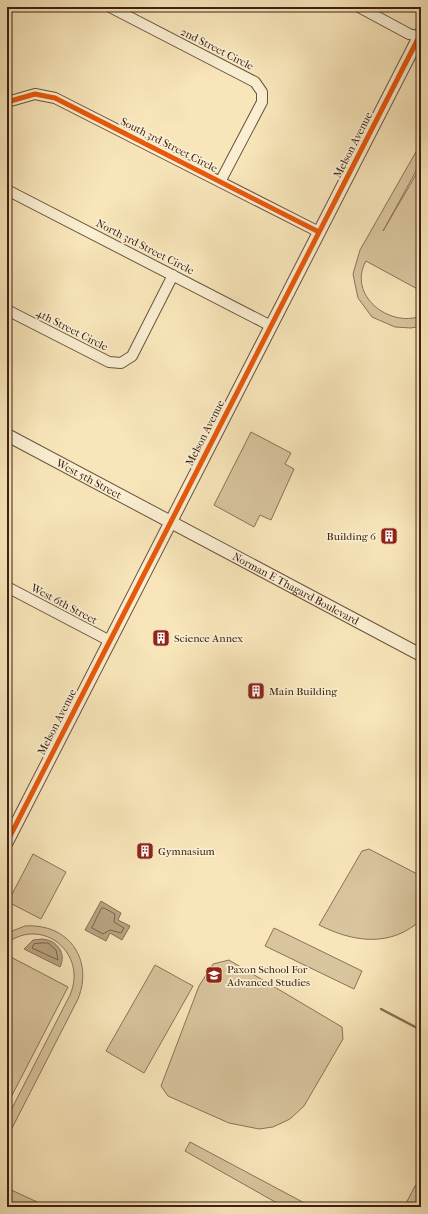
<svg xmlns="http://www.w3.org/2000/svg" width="428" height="1214" viewBox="0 0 428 1214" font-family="'IM FELL French Canon',serif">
<rect width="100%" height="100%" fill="#f8e6ba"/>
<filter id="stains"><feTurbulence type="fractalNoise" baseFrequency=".005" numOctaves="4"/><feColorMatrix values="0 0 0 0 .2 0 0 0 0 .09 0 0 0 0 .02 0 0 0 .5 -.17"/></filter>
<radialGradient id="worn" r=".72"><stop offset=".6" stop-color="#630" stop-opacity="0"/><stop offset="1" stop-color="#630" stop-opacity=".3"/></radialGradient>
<path fill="#d8c49d" stroke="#8a7258" d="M 421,143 L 421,162 L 383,231 L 421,166 L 421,291 L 366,261 C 347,295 389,328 421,316 L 421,326 L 411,328 L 395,327 L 372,317 L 358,298 L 353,274 L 360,250 Z
M 251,432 L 291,453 L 285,464 L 294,469 L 271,520 L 260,515 L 254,527 L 214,505 Z
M 369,849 L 421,876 L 421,920 C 390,948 353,942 319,925 L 362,851 Z
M 33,854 L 66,872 L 41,919 L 8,902 Z
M 25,926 C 68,923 94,959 78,999 L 7,1138 L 7,1118 L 70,995 C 88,954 43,916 7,943 L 7,933 Z
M 274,928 L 362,971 L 354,989 L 265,946 Z
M 7,955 L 68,987 L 7,1105 Z
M 229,960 L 342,1027 L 343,1039 L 304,1106 L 290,1119 L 273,1127 L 259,1129 L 229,1123 L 168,1096 L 161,1086 L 199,986 L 213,964 Z
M 155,965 L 193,986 L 144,1073 L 106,1051 Z
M 190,1142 L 312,1207 L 284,1207 L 185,1151 Z
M 421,1183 L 421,1207 L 404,1207 L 415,1186 Z
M 7,1188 L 48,1207 L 7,1207 Z"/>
<path fill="#b8a381" stroke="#876f55" d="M 101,901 L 121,913 L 118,920 L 130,926 L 122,940 L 110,933 L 106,941 L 85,930 Z
M 42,939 C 57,940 67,953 60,967 L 24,949 L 33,940 Z"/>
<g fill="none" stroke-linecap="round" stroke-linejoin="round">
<path stroke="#7a624a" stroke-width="1" d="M 102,908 L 104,908 L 115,914 L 114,922 L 124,928 L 121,933 L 110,930 L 103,934 L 92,928 Z
M 42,943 L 48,943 L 56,950 L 58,960 L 32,948 L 34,944 Z"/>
<path stroke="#876f55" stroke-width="2.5" d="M 381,1009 L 421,1030"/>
<defs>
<path id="minor" d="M 110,7 L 255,82 L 262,92 L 262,102 L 220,182
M 359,7 L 409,34 L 421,37
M 7,102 L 35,94 L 55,98 L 319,232
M 7,190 L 271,326
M 7,310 L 109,362 L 121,363 L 132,356 L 173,275
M 7,587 L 110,641"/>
<g id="tertiary">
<path id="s1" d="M 7,435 L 421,655"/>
<path d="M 7,842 L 421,33"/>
</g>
</defs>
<use href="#minor" stroke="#6c523c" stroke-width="12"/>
<use href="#tertiary" stroke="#6c523c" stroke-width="14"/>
<use href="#minor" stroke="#faefd2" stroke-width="10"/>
<use href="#tertiary" stroke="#faefd2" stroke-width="12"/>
<defs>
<path id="cycleway" d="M 7,102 L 35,94 L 55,98 L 319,232
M 7,842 L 421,33"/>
</defs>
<use href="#cycleway" stroke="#faefd2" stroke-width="8"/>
<use href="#cycleway" stroke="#e8590c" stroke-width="5"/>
</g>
<defs>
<symbol id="building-square" viewBox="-11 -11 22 22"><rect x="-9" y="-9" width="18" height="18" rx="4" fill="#8f2418" stroke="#faefd2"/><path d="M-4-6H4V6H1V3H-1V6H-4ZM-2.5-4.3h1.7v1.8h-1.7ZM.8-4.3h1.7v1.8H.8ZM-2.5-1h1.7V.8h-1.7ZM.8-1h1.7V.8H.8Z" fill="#fff"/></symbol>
<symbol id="school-square" viewBox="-11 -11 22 22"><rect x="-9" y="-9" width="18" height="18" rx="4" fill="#8f2418" stroke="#faefd2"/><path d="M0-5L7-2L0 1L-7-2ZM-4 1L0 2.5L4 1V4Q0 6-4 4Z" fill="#fff"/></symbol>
</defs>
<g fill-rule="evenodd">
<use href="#building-square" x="379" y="526" width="20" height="20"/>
<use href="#building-square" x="151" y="628" width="20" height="20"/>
<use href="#building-square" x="246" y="681" width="20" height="20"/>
<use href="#building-square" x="135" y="841" width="20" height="20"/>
<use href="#school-square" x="204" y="965" width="20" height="20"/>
</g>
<g text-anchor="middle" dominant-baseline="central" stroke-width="3.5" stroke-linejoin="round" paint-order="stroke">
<g font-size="11" fill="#3d2012" stroke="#faefd2">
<text transform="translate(217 49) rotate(27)">2nd Street Circle</text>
<text transform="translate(169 145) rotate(27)">South 3rd Street Circle</text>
<text transform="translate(353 145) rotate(-63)">Melson Avenue</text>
<text transform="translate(145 247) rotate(27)">North 3rd Street Circle</text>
<text transform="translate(72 330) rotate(27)">4th Street Circle</text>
<text transform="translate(205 433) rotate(-63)">Melson Avenue</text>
<text stroke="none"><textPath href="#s1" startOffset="93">West 5th Street</textPath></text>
<text stroke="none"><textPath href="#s1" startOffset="327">Norman E Thagard Boulevard</textPath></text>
<text transform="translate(64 604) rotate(28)">West 6th Street</text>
<text transform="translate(57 722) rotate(-63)">Melson Avenue</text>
</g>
<g font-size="11" fill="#3d2012" stroke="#faefd2" text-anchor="start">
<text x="376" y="536" text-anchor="end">Building 6</text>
<text x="174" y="638">Science Annex</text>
<text x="269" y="691">Main Building</text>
<text x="158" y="851">Gymnasium</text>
<text x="227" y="969">Paxon School For<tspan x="227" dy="13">Advanced Studies</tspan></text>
</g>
</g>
<rect width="428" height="1214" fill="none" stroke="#f8e6ba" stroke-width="24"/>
<rect x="8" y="8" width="412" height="1198" fill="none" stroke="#3d2012" stroke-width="2"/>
<rect x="12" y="12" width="404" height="1190" fill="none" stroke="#3d2012"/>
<rect width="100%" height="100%" filter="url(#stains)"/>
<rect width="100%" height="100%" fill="url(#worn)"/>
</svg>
